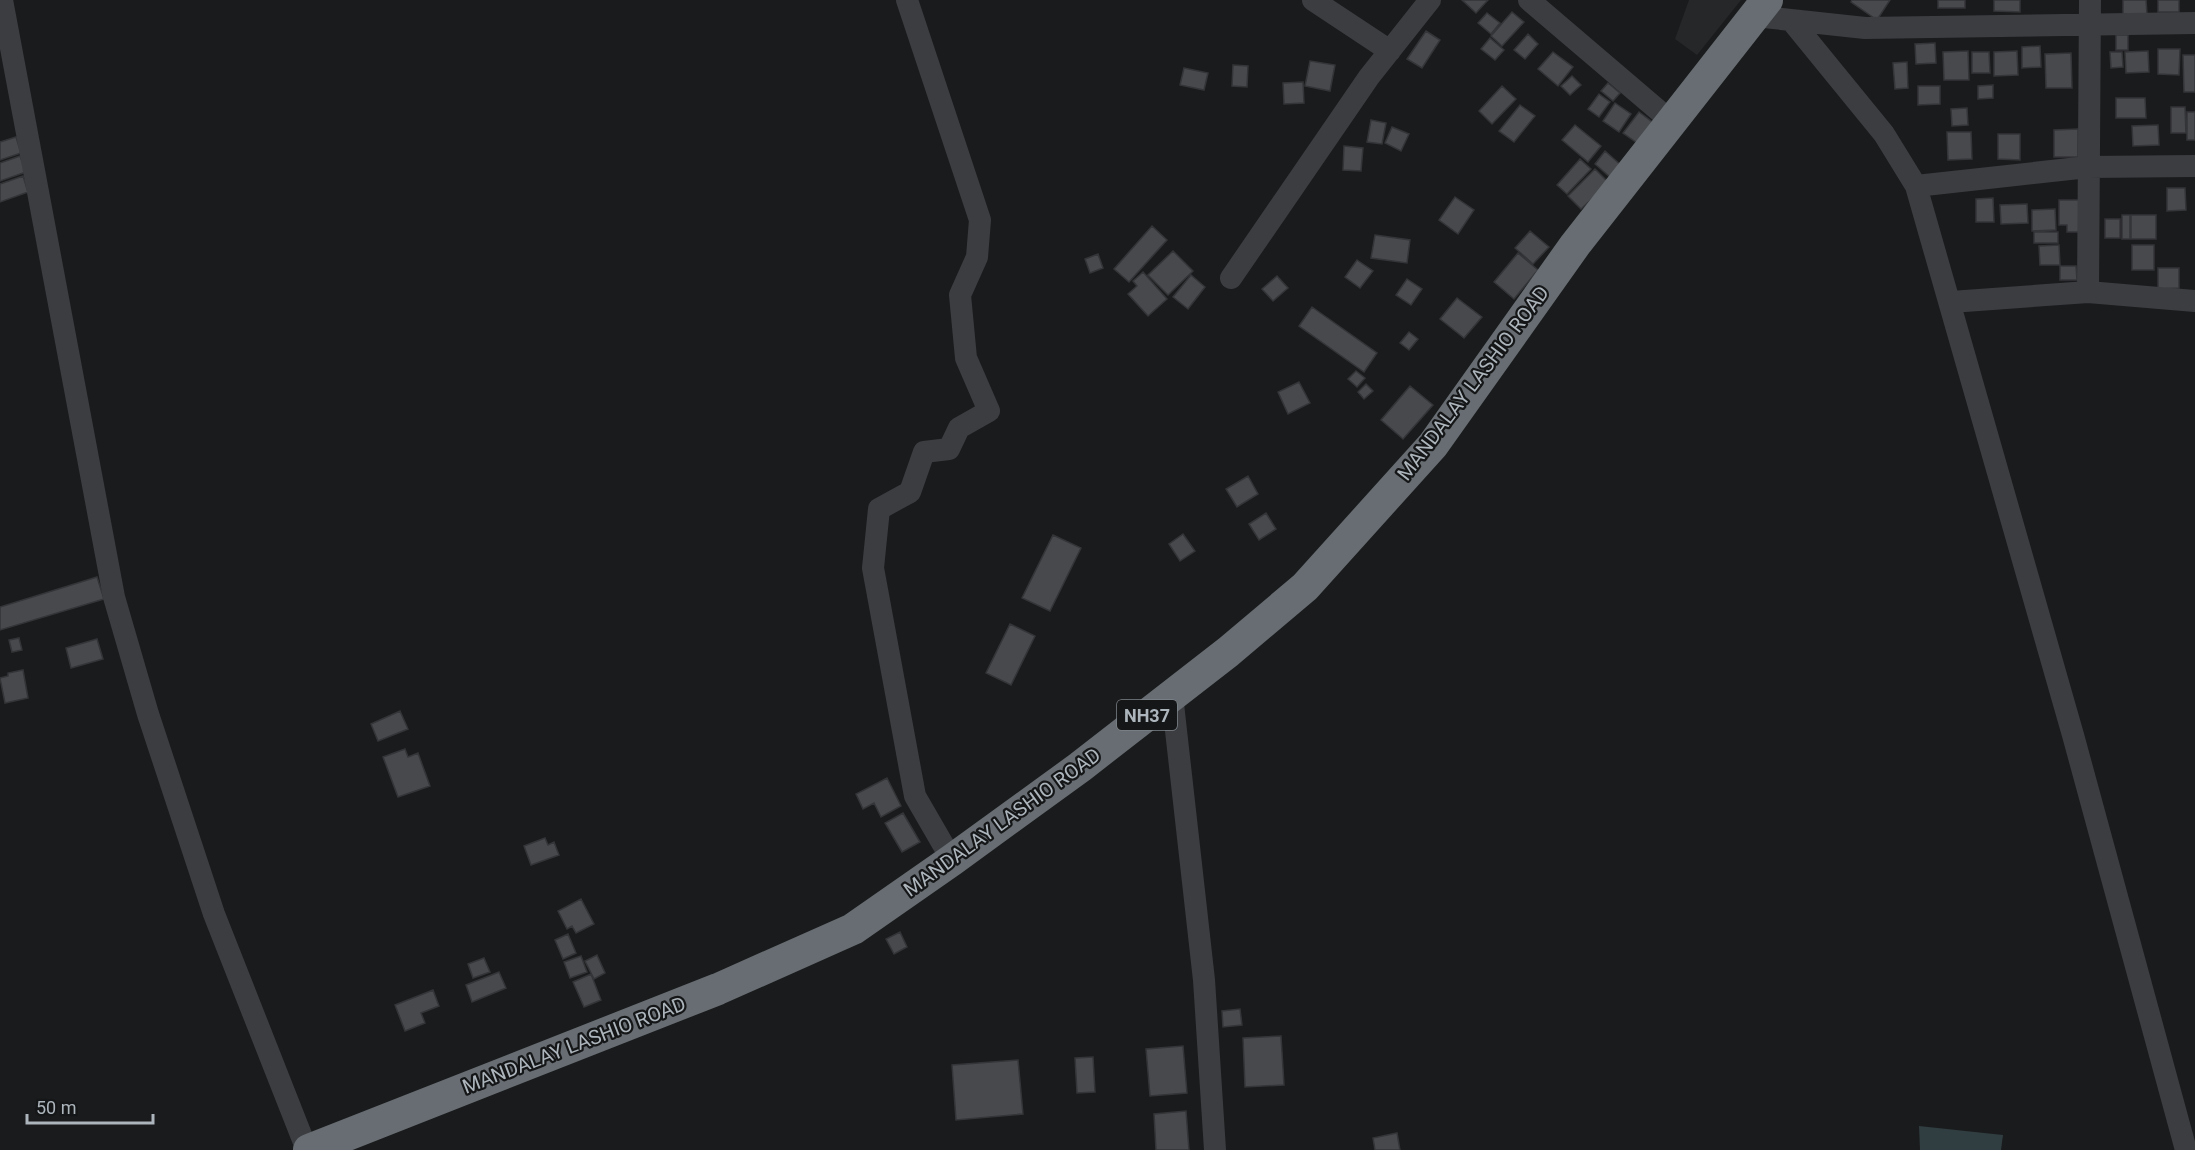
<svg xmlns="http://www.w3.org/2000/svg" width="2195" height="1150" viewBox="0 0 2195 1150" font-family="Roboto,sans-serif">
<rect width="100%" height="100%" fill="#1a1b1c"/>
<path fill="#262729" d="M 1689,0 L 1741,0 L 1697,55 L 1675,39 Z"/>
<path fill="#303d41" d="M 1919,1126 L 2003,1135 L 2001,1150 L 1920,1150 Z"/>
<path fill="#47494c" stroke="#343538" stroke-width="1.5" d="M 1462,0 L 1488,0 L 1476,13 Z
M 1852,0 L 1890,0 L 1877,20 L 1851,2 Z
M 1938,0 L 1965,0 L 1965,8 L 1938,8 Z
M 1994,0 L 2020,0 L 2020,12 L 1994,11 Z
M 2123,0 L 2146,0 L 2147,14 L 2123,14 Z
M 2158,0 L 2179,0 L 2179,12 L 2158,12 Z
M 1512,12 L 1524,22 L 1502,46 L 1491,36 Z
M 1487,13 L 1500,23 L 1491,34 L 1478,23 Z
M 1426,31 L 1440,40 L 1422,68 L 1407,59 Z
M 1528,34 L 1538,44 L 1525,59 L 1514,50 Z
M 2116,35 L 2128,35 L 2128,50 L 2116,50 Z
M 1490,38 L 1504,50 L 1495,60 L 1481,49 Z
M 1935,43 L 1936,63 L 1916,64 L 1915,44 Z
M 2040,46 L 2041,67 L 2022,68 L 2022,47 Z
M 2158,49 L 2180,49 L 2179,75 L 2158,74 Z
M 1968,51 L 1969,80 L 1944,80 L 1943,52 Z
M 2017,51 L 2018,75 L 1994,76 L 1994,52 Z
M 2148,51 L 2149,72 L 2126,73 L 2125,52 Z
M 1553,52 L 1573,67 L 1558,86 L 1538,69 Z
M 1972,52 L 1989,52 L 1990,73 L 1972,73 Z
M 2110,52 L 2122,52 L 2123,67 L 2111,68 Z
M 2071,53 L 2072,88 L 2046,88 L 2045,54 Z
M 2183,55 L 2195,55 L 2195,92 L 2184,92 Z
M 1310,61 L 1335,65 L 1330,91 L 1305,86 Z
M 1907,62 L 1908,88 L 1895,89 L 1893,63 Z
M 1233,65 L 1248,66 L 1247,87 L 1232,86 Z
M 1184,68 L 1208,73 L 1204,90 L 1180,85 Z
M 1572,76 L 1581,85 L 1570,95 L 1561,86 Z
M 1303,82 L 1304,103 L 1284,104 L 1283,83 Z
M 1608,83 L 1620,93 L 1613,101 L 1601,91 Z
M 1993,85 L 1993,98 L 1978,99 L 1978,86 Z
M 1502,86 L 1516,99 L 1492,124 L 1479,111 Z
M 1918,86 L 1940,86 L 1940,104 L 1918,105 Z
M 1599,94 L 1610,102 L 1599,117 L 1588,109 Z
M 2116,98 L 2145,98 L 2146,118 L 2116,118 Z
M 1615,103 L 1631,114 L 1619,132 L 1603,121 Z
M 1520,105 L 1535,116 L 1514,142 L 1499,131 Z
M 2171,107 L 2185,107 L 2186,133 L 2171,133 Z
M 1967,108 L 1968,125 L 1952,126 L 1951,109 Z
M 1639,112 L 1655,124 L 1640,145 L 1623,133 Z
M 2187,112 L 2195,112 L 2195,140 L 2187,140 Z
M 1371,120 L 1386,123 L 1382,144 L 1367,142 Z
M 1575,125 L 1601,146 L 1588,162 L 1562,140 Z
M 2158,125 L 2159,145 L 2133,146 L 2132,126 Z
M 1392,127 L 1409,134 L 1401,151 L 1385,143 Z
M 2078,129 L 2078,157 L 2054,157 L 2054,130 Z
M 1947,132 L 1971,132 L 1972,159 L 1948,160 Z
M 1998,134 L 2020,134 L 2020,160 L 1998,159 Z
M 16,137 L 21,153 L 0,160 L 0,142 Z
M 1344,146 L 1363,148 L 1361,171 L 1343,170 Z
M 1605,151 L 1622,166 L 1611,178 L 1595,164 Z
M 20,156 L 26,172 L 0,181 L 0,163 Z
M 1580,159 L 1591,169 L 1567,194 L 1557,185 Z
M 1595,169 L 1609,183 L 1581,209 L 1568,196 Z
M 23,176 L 28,192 L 0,202 L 0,184 Z
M 2167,188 L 2185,188 L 2186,210 L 2167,211 Z
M 1455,197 L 1474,210 L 1458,234 L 1439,220 Z
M 1993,198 L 1994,222 L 1976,222 L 1976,199 Z
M 2059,200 L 2083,200 L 2083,232 L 2067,232 L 2067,225 L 2059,225 Z
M 2027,204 L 2028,223 L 2001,224 L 2000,205 Z
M 2055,209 L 2056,230 L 2032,231 L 2032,210 Z
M 2122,215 L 2130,215 L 2130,239 L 2122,239 Z
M 2131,215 L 2156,215 L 2156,239 L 2131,239 Z
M 2105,219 L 2120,219 L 2120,238 L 2105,238 Z
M 1152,226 L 1167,240 L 1129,282 L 1114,269 Z
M 1530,231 L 1549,247 L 1533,264 L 1515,248 Z
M 2034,232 L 2058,232 L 2058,243 L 2034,243 Z
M 1375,235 L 1410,240 L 1407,263 L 1371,258 Z
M 2059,245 L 2060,265 L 2040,265 L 2039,246 Z
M 2132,245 L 2154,245 L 2154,270 L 2132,270 Z
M 1173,251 L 1193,271 L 1168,295 L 1148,275 Z
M 1518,253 L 1538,270 L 1514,299 L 1494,282 Z
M 1098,254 L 1103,268 L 1090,273 L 1085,259 Z
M 1357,260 L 1373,271 L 1360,288 L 1345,277 Z
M 2060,266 L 2076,266 L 2077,280 L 2060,280 Z
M 2158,268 L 2179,268 L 2179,288 L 2158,289 Z
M 1143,272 L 1167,299 L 1148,316 L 1128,294 L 1137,286 L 1133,281 Z
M 1191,275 L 1205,287 L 1188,309 L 1173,297 Z
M 1277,276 L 1288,288 L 1273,301 L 1262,289 Z
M 1407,279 L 1422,289 L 1411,305 L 1396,295 Z
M 1457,298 L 1482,317 L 1464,338 L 1440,319 Z
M 1312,307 L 1377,353 L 1364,372 L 1299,326 Z
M 1409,332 L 1418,339 L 1409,350 L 1400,343 Z
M 1356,371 L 1365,378 L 1357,387 L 1348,379 Z
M 1299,382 L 1310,403 L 1288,414 L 1278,392 Z
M 1366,384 L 1373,391 L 1364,399 L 1358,392 Z
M 1410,386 L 1433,405 L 1403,439 L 1381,420 Z
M 1248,476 L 1258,494 L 1237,507 L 1226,489 Z
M 1266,513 L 1276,529 L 1259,540 L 1249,524 Z
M 1183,534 L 1195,551 L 1180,561 L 1169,544 Z
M 1053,535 L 1081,548 L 1050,611 L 1022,598 Z
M 97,577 L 104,599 L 0,630 L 0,607 Z
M 1010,624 L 1035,636 L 1011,685 L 986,673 Z
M 19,638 L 22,650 L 12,652 L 9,640 Z
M 97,639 L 103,659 L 71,668 L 66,648 Z
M 23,670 L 28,698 L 5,703 L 0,678 L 8,676 L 8,673 Z
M 400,711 L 408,729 L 378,741 L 371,724 Z
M 405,749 L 408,757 L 418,753 L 430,786 L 398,797 L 383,757 Z
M 887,778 L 901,806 L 881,817 L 874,803 L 863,809 L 856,794 Z
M 903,813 L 920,842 L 902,852 L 885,823 Z
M 545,838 L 548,845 L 554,842 L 559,855 L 531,865 L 524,846 Z
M 581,899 L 594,924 L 576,933 L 572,926 L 567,929 L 558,911 Z
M 900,932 L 907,947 L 894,954 L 886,939 Z
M 568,934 L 576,953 L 563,959 L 555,940 Z
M 597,955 L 605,973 L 594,979 L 585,961 Z
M 581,956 L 587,972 L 570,978 L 564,962 Z
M 484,958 L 490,972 L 473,978 L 468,964 Z
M 499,972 L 506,988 L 472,1002 L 466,985 Z
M 591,974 L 601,1000 L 584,1007 L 573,982 Z
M 433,990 L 439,1006 L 421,1013 L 425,1023 L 405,1031 L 395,1005 Z
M 1240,1009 L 1242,1025 L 1223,1027 L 1222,1011 Z
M 1281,1036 L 1284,1085 L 1245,1087 L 1243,1038 Z
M 1183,1046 L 1187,1093 L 1150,1096 L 1146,1049 Z
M 1093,1057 L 1095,1092 L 1077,1093 L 1075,1058 Z
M 1018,1060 L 1023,1114 L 956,1120 L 952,1065 Z
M 1186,1111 L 1189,1150 L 1156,1150 L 1154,1114 Z
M 1397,1133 L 1400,1150 L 1375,1150 L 1373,1138 Z"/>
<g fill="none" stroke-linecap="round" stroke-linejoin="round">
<path stroke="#3b3d41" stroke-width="22" d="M 2,0 L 114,597 L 148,714 L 214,914 L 307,1150
M 907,0 L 980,220 L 977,257 L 960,295 L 966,358 L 989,411 L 959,428 L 949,449 L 924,452 L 910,492 L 879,509 L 873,568 L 915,796 L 952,860
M 1313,0 L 1390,51
M 1529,0 L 1672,122
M 1754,16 L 1865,28 L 2195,23
M 1791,20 L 1884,134 L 1916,186 L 2073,735 L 2186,1150
M 1916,186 L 2088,167 L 2195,166
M 1231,278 L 1369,77 L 1430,0
M 2088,292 L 2090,0
M 1951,302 L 2088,292 L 2195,301
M 1172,695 L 1204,980 L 1215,1150"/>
<path stroke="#676d72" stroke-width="32" d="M 309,1150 L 718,989 L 853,929 L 952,860 L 1080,767 L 1228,652 L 1305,587 L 1433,445 L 1575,245 L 1767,0"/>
</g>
<g text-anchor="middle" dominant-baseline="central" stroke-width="4.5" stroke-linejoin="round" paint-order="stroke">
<rect fill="#151617" stroke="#7f858a" stroke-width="1.5" x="1117" y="700" width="60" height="30" rx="4.5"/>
<g font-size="18" font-weight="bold" fill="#adb5bc">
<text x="1147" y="715">NH37</text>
</g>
<g font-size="20" fill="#adb5bc" stroke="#151617">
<text transform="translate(1473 383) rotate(-53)">MANDALAY LASHIO ROAD</text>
<text transform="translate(1002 822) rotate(-36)">MANDALAY LASHIO ROAD</text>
<text transform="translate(574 1045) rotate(-21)">MANDALAY LASHIO ROAD</text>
</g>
</g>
<path d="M27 1114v9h126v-9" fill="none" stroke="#adb5bc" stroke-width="3"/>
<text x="36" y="1114" font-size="18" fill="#adb5bc" stroke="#151617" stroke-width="4.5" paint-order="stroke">50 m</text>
</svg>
